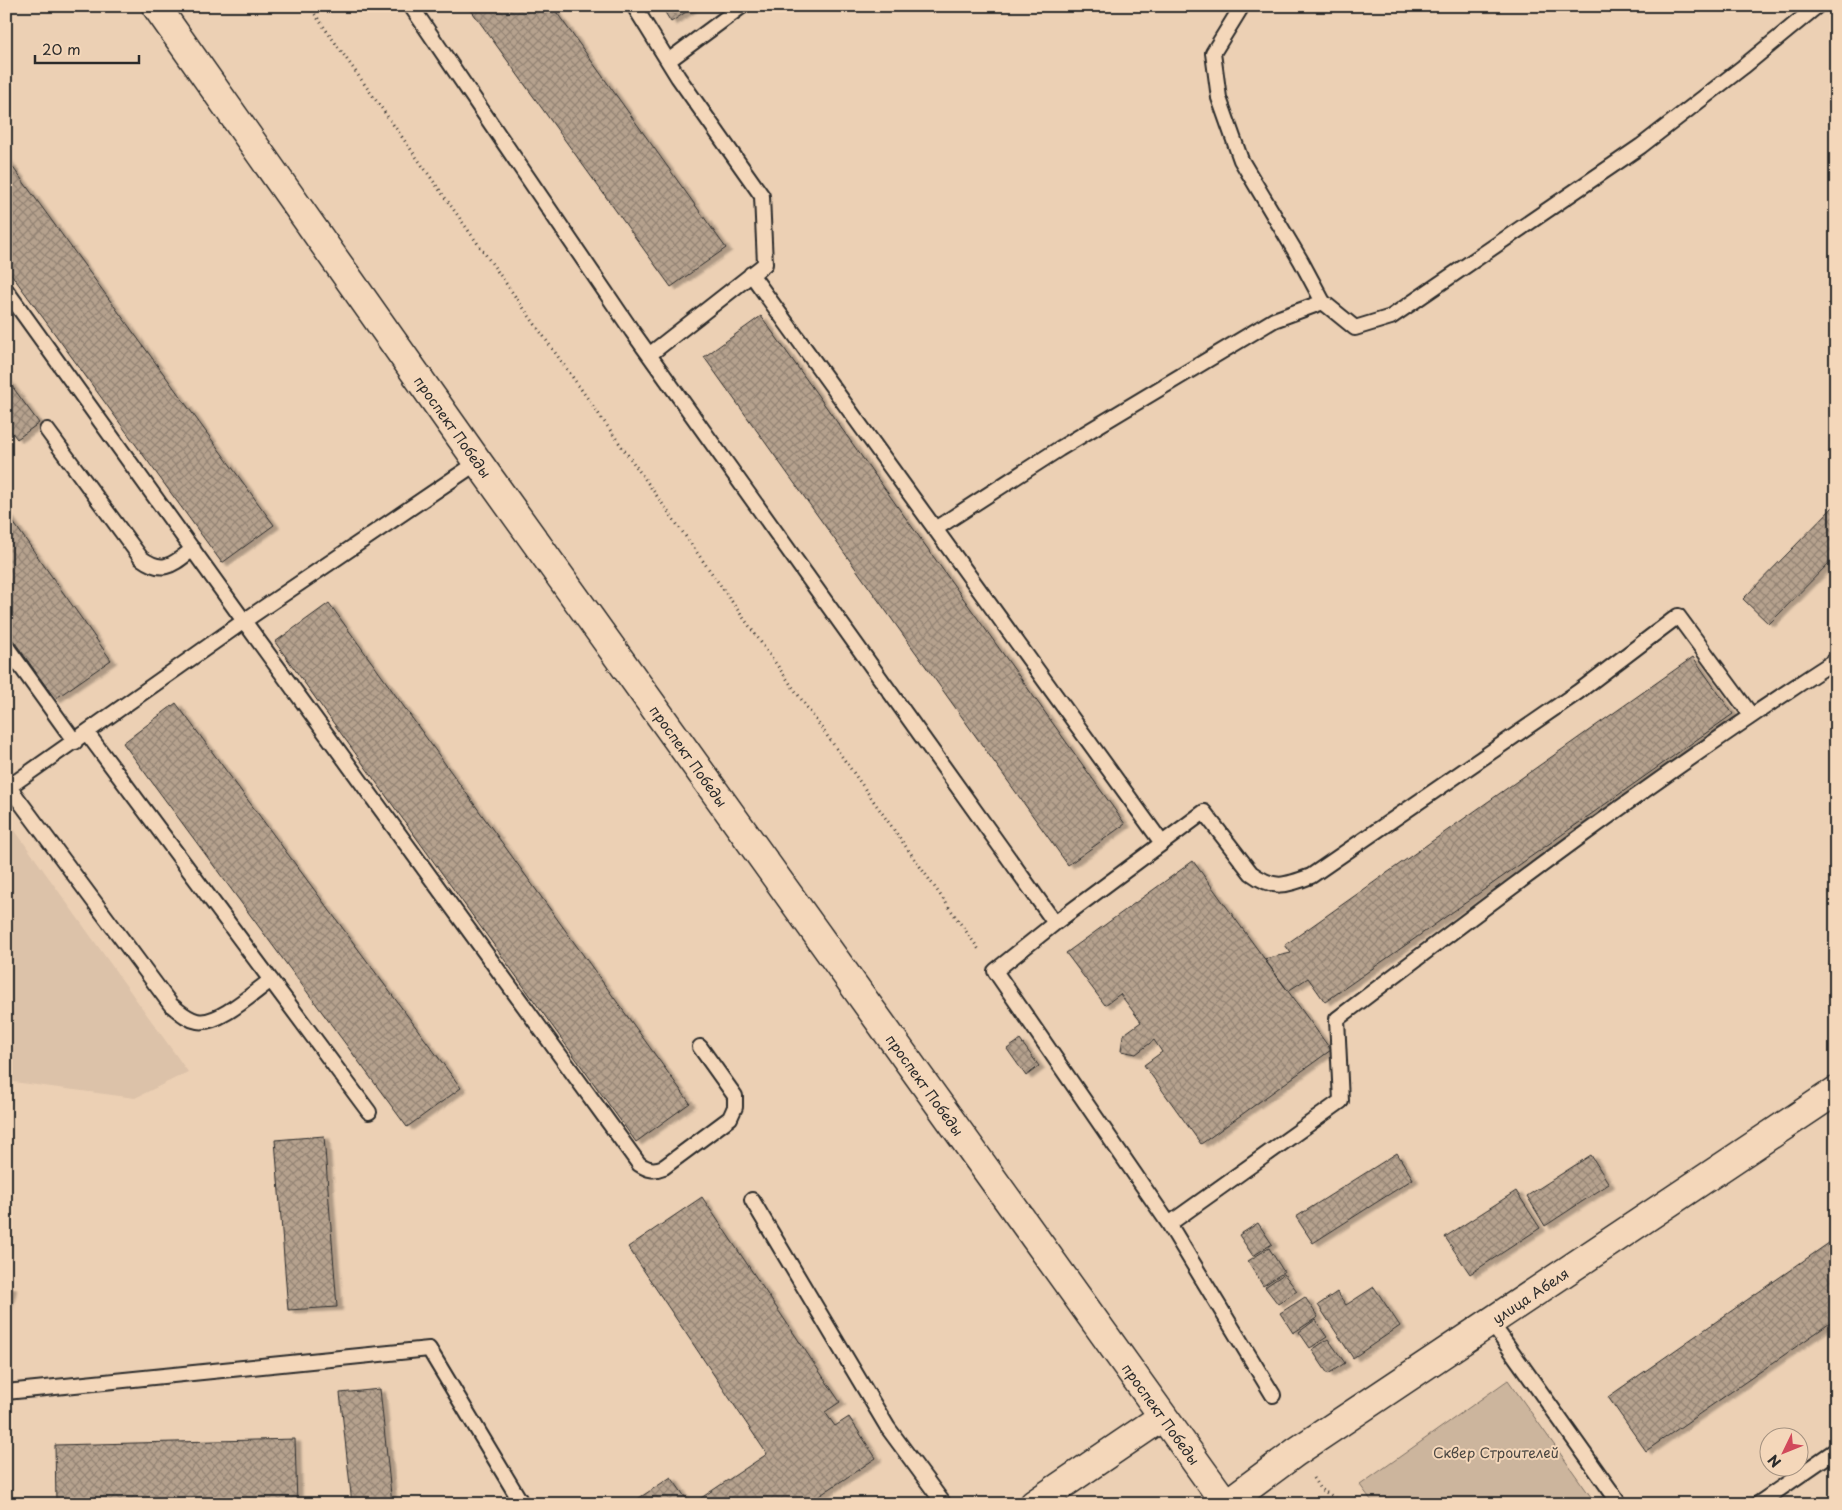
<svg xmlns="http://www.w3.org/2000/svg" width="1842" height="1510" viewBox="0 0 1842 1510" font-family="'Playpen Sans',sans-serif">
<defs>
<pattern id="building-cross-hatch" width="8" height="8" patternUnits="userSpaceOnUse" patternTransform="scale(1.25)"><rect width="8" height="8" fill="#b6a28e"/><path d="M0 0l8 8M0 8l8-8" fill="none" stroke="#948474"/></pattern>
<filter id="shadow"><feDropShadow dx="5.5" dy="3" stdDeviation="1" flood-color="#0004"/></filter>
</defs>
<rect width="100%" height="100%" fill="#ecd0b4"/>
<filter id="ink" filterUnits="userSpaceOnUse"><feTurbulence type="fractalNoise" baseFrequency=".02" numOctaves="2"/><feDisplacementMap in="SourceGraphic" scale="10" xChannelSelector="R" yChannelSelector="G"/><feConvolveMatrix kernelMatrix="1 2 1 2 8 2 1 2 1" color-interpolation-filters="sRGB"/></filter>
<g filter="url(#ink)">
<path fill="#dcc2a9" d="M 6,818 L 188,1072 L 135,1098 L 6,1081 Z"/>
<path fill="#ccb59d" stroke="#7c7064" d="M 1508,1380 L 1596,1504 L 1374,1504 L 1360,1485 Z"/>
<path fill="url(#building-cross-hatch)" stroke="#2b2b2b" filter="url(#shadow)" d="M 468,6 L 552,6 L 726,248 L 671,287 Z
M 661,6 L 695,6 L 671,22 Z
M 6,158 L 274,525 L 222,563 L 6,267 Z
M 761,316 L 1125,824 L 1068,865 L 704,357 Z
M 6,378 L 39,423 L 17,439 L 6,425 Z
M 1836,504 L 1836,556 L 1769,624 L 1743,599 Z
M 6,512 L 111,660 L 55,699 L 6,630 Z
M 329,603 L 690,1103 L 636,1142 L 275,642 Z
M 1693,657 L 1733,714 L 1325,1002 L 1308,978 L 1288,991 L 1264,959 L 1291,953 L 1285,945 Z
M 176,703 L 461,1088 L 407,1127 L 123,743 Z
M 1193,861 L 1331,1050 L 1201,1144 L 1144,1065 L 1162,1052 L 1154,1040 L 1136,1054 L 1121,1051 L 1123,1035 L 1141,1022 L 1120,994 L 1105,1005 L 1066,953 Z
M 1020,1040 L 1039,1066 L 1026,1076 L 1007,1049 Z
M 324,1136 L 337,1307 L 288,1310 L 275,1140 Z
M 1397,1153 L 1413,1179 L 1313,1243 L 1296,1217 Z
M 1591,1155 L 1609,1184 L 1545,1226 L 1527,1196 Z
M 1516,1191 L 1540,1228 L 1470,1274 L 1445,1237 Z
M 702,1197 L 840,1402 L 825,1412 L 835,1426 L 849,1417 L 876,1458 L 807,1504 L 692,1504 L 767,1454 L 628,1247 Z
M 1258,1223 L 1272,1244 L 1253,1256 L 1239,1235 Z
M 1836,1238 L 1836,1319 L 1646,1451 L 1608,1397 Z
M 1269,1248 L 1284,1272 L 1263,1286 L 1248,1261 Z
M 1284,1274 L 1297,1291 L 1278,1304 L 1265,1287 Z
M 6,1286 L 11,1287 L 6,1307 Z
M 1374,1287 L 1400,1326 L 1353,1358 L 1318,1305 L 1337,1292 L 1346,1305 Z
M 1305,1297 L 1318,1317 L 1293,1333 L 1280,1313 Z
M 1315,1320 L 1327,1337 L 1310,1348 L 1299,1332 Z
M 1328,1339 L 1345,1363 L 1328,1374 L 1312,1350 Z
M 380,1389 L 392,1504 L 352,1504 L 340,1393 Z
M 295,1439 L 297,1504 L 56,1504 L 55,1445 Z
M 671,1477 L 690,1504 L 635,1504 L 633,1502 Z"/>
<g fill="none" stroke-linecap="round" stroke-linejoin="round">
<defs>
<path id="lane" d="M 411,6 L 632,331 L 1055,923
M 634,6 L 678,77 L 762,196 L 765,264 L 649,355
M 1242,6 L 1213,53 L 1219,98 L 1241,160 L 1301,261 L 1323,302
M 668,61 L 742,6
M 751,274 L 1162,843
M 6,290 L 244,621 L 639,1164 C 648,1170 654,1171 664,1167 L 730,1118 L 735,1107 L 735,1096 L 700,1047
M 47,430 L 141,558 C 164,575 173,564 193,549
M 935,529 L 1059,449 L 1274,320 L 1323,302 L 1355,328 L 1391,317 L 1641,146 L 1743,67 L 1817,6
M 6,646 L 75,742
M 87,733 L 369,1112
M 6,783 L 171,1005 C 179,1011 187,1019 197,1021 C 218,1026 254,992 271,980
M 6,789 L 244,621 L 478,462
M 752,1200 L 888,1428 L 944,1504
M 1169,1224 L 1341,1101 L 1337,1019 C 1500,895 1664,771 1836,660
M 1490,1321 L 1620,1504
M 6,1392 L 429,1349 L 522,1504
M 1273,1395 L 1169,1224 L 995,971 L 1055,923 L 1204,812 L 1251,873 C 1274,890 1285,886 1311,876 L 1578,692 L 1678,616 L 1751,715
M 1758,1504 L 1836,1450"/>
<g id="street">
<path d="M 1034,1504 L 1162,1417"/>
<path id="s1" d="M 1226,1504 L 1296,1452 L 1836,1091"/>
</g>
<g id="primary">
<path id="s2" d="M 156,6 L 478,462 L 1226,1504"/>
</g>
</defs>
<use href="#lane" stroke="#2b2b2b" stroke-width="18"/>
<use href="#street" stroke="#2b2b2b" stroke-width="31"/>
<use href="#primary" stroke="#2b2b2b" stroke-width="31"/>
<path stroke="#2b2b2b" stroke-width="3" stroke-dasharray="1 4" stroke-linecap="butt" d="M 309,6 L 980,951
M 1313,1478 L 1320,1489 L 1346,1504"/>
<use href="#lane" stroke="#f4d7ba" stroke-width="14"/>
<use href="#street" stroke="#f4d7ba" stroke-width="28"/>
<use href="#primary" stroke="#f4d7ba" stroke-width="28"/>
</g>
</g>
<g text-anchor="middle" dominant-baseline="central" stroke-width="4" stroke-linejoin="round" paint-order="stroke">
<g font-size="14" fill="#2b2b2b" stroke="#f4d7ba">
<text stroke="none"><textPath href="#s2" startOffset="515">проспект Победы</textPath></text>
<text stroke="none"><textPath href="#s2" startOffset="920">проспект Победы</textPath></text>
<text stroke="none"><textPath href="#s2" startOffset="1325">проспект Победы</textPath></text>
<text stroke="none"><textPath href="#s1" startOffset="369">улица Абеля</textPath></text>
<text stroke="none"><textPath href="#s2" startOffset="1730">проспект Победы</textPath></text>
</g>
<g font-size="14" fill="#4b4742" stroke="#f4d7ba">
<text x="1496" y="1452">Сквер Строителей</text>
</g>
</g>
<rect width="1842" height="1510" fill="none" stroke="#f4d7ba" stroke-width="25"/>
<rect x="12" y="12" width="1817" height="1485" fill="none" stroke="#2b2b2b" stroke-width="2" filter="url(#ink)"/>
<g transform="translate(1784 1452) rotate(227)"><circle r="24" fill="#f4d7ba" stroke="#a49281"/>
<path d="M0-4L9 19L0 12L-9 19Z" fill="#d1495b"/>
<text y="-8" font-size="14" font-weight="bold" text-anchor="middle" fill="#2b2b2b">N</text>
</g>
<path d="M35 55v8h104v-8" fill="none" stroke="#2b2b2b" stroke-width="2.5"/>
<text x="42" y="55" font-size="15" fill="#2b2b2b" stroke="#f4d7ba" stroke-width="4" paint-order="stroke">20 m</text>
</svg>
